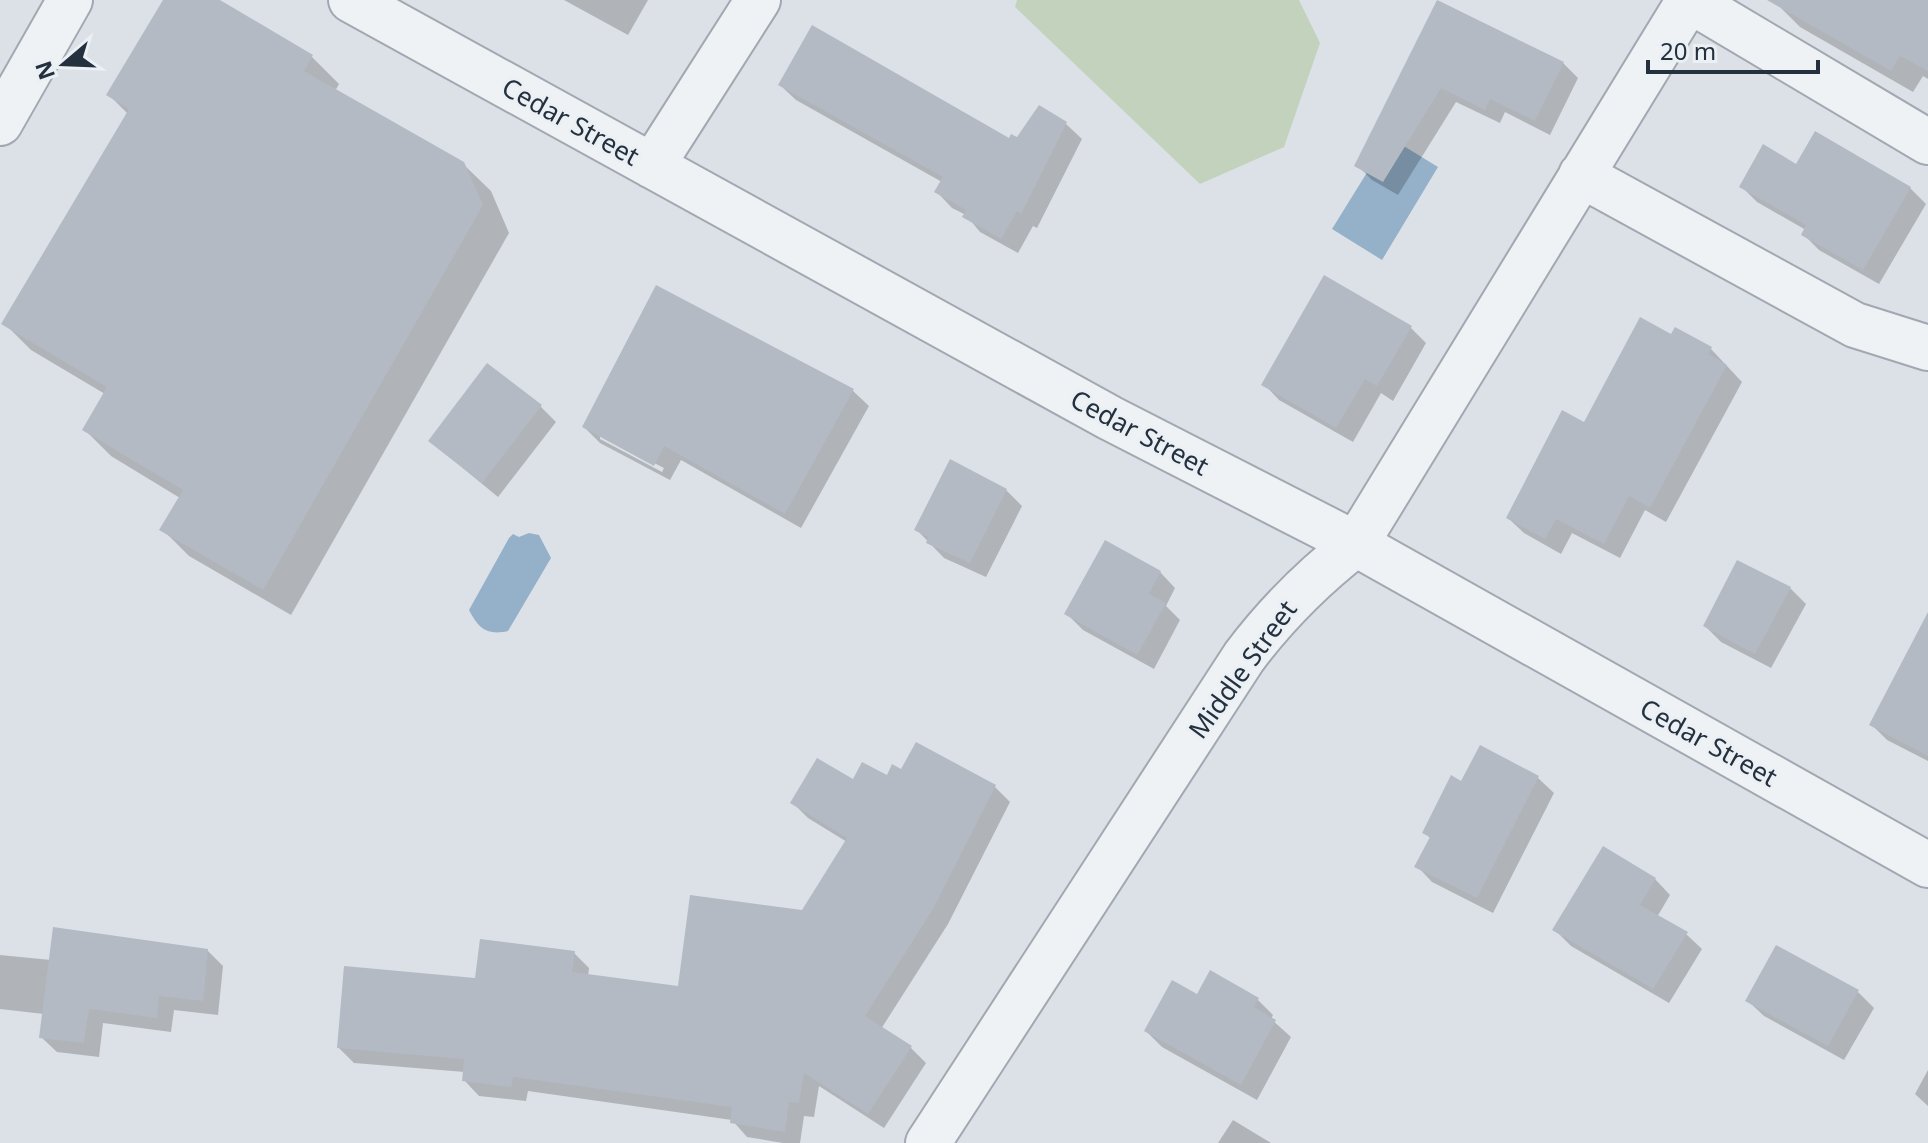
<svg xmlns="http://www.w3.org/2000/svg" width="1928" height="1143" viewBox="0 0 1928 1143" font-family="'Noto Sans',sans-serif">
<rect width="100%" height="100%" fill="#dce1e7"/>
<path fill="#c3d2bd" d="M 1017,0 L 1299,0 L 1320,43 L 1284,147 L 1200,184 L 1015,7 Z"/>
<path fill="#95b1ca" d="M 1389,137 L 1438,167 L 1382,260 L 1332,229 Z
M 529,533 L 539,535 L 551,558 L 508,631 C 487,636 478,628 469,610 L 509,538 L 513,534 L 519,537 Z"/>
<path fill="#0003" fill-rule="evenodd" d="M 165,0 L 216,0 L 312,57 L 339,84 L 335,91 L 463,164 L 491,191 L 509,233 L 291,615 L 189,556 L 162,529 L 180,498 L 111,456 L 84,429 L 105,394 L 31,350 L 4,323 L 128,114 L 109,95 Z
M 564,0 L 648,0 L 628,35 Z
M 1781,0 L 1928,0 L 1928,79 L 1923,76 L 1913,92 L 1800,27 L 1778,5 Z
M 1439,1 L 1563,63 L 1578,78 L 1550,135 L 1505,112 L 1500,123 L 1456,102 L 1398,195 L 1372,180 L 1357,165 Z
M 780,85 L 1010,141 L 1066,124 L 1082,139 L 1037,228 L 1033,226 L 1018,253 L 980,232 L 966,215 L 952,208 L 937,192 L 942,182 L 796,100 Z
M 1797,166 L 1910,188 L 1926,204 L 1879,284 L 1819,250 L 1803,234 L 1806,230 L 1757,202 L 1742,187 Z
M 657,287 L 853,391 L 869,406 L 801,528 L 681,460 L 670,480 L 600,443 L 584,427 ZM 600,435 L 664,468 L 662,472 L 600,439 Z
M 1410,327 L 1426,343 L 1393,401 L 1381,393 L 1353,442 L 1279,400 L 1264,384 Z
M 1711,349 L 1742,382 L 1666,522 L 1645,510 L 1620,558 L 1572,533 L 1561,554 L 1524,533 L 1508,518 L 1584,424 Z
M 540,406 L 556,422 L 498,497 L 430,441 Z
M 1006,490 L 1022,506 L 986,577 L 944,558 L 917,530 Z
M 1160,572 L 1175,588 L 1166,606 L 1180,620 L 1154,669 L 1083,630 L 1067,614 Z
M 1790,588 L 1806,604 L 1771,668 L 1721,642 L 1705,626 Z
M 1928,652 L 1928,761 L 1887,740 L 1871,724 Z
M 1481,748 L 1538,778 L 1554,793 L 1493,913 L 1432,882 L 1417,866 L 1431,839 L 1424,832 L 1462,784 Z
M 902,772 L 995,787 L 1010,802 L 948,924 L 881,1029 L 911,1048 L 926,1063 L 884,1128 L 819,1086 L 814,1117 L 804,1116 L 800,1143 L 783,1143 L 747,1137 L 732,1120 L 528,1091 L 526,1101 L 479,1096 L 464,1080 L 465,1072 L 354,1063 L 339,1048 L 477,980 L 574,953 L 589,968 L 588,976 L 680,988 L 803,912 L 847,842 L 808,818 L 793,803 L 854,782 Z
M 1655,879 L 1670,895 L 1657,917 L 1686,934 L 1702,949 L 1669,1003 L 1571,946 L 1555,930 Z
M 208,951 L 223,966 L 218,1015 L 174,1010 L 171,1032 L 103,1023 L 99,1057 L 57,1052 L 41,1037 L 44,1014 L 0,1009 L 0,955 L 51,960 Z
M 1858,992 L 1874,1008 L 1844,1060 L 1764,1016 L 1748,1001 Z
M 1198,997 L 1258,1000 L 1273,1015 L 1271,1019 L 1291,1037 L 1257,1100 L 1162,1047 L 1146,1031 Z
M 1928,1070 L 1928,1106 L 1915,1094 Z
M 1233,1120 L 1271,1143 L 1218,1143 Z"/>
<path fill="#b3bac4" d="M 163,0 L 220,0 L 313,55 L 304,71 L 464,162 L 483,205 L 263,590 L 159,530 L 183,490 L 82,430 L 107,387 L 1,324 L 129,109 L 106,95 Z
M 1437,0 L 1564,62 L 1535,121 L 1490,99 L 1485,110 L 1441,88 L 1383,182 L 1354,166 Z
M 1767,0 L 1928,0 L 1928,71 L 1900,56 L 1891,71 Z
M 812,25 L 1009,138 L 1011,134 L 1017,137 L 1039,105 L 1067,122 L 1021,214 L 1017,211 L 1001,239 L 962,217 L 966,210 L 934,192 L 943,177 L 778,85 Z
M 1815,131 L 1911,187 L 1863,270 L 1801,235 L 1806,225 L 1739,187 L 1763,144 L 1796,164 Z
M 1324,275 L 1412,326 L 1377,386 L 1365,379 L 1336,428 L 1261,385 Z
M 656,285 L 854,389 L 785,514 L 664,446 L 654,466 L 582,427 Z
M 1640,317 L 1671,334 L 1675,327 L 1712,347 L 1708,354 L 1727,365 L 1650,508 L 1629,496 L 1604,544 L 1556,519 L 1545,539 L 1506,518 L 1562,410 L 1584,422 Z
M 487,363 L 542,405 L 482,483 L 428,441 Z
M 950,459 L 1007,489 L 970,563 L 926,543 L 928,537 L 914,530 Z
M 1105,540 L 1161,571 L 1149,594 L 1166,603 L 1137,655 L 1064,614 Z
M 1737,560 L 1791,587 L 1755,654 L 1703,626 Z
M 1928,612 L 1928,756 L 1869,725 Z
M 916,742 L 996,785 L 933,909 L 865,1016 L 912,1046 L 868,1114 L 804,1073 L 799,1103 L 789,1102 L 785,1132 L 730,1123 L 732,1107 L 513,1077 L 511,1087 L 462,1081 L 464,1059 L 337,1048 L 344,966 L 475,978 L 480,939 L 575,951 L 572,972 L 678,986 L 690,895 L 802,910 L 847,838 L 790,803 L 817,758 L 853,779 L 862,762 L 887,775 L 892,764 L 901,769 Z
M 1480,745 L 1539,776 L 1477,898 L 1414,867 L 1430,837 L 1422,833 L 1451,775 L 1461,781 Z
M 1603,846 L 1656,878 L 1640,905 L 1688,932 L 1653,989 L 1552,930 Z
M 53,927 L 208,949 L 203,1001 L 159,996 L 157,1018 L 89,1009 L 84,1043 L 39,1038 Z
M 1776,945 L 1859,990 L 1828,1046 L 1745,1001 Z
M 1210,970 L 1259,998 L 1254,1007 L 1276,1020 L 1241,1085 L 1144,1031 L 1172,980 L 1197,994 Z"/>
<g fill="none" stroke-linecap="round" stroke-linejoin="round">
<defs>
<path id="minor" d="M 351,0 L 1110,418 L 1356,544 L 1928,865
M 1689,0 L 1928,142
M 0,123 L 70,0
M 652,166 L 758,0
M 1581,175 L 1855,325 L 1928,348
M 928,1143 L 1244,657 C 1277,613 1312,578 1356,544 L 1689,0"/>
</defs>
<use href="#minor" stroke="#a1a8b1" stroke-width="48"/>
<use href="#minor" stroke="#eff2f5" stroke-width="44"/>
</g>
<g text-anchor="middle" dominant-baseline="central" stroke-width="6" stroke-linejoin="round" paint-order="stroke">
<g font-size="26" fill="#25303e" stroke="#ebf0f5">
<text transform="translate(571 121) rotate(29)">Cedar Street</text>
<text transform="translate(1140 432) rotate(28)">Cedar Street</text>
<text transform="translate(1242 669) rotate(-54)">Middle Street</text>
<text transform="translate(1709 742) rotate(29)">Cedar Street</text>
</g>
</g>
<g transform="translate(64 64) rotate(251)" stroke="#ebf0f5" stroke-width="6" paint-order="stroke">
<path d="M0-6L14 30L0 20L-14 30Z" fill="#25303e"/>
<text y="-12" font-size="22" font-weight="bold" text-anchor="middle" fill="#25303e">N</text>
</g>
<path d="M1648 60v12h170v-12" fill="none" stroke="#25303e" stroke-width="4"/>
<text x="1660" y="60" font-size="24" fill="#25303e" stroke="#ebf0f5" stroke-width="6" paint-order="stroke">20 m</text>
</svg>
